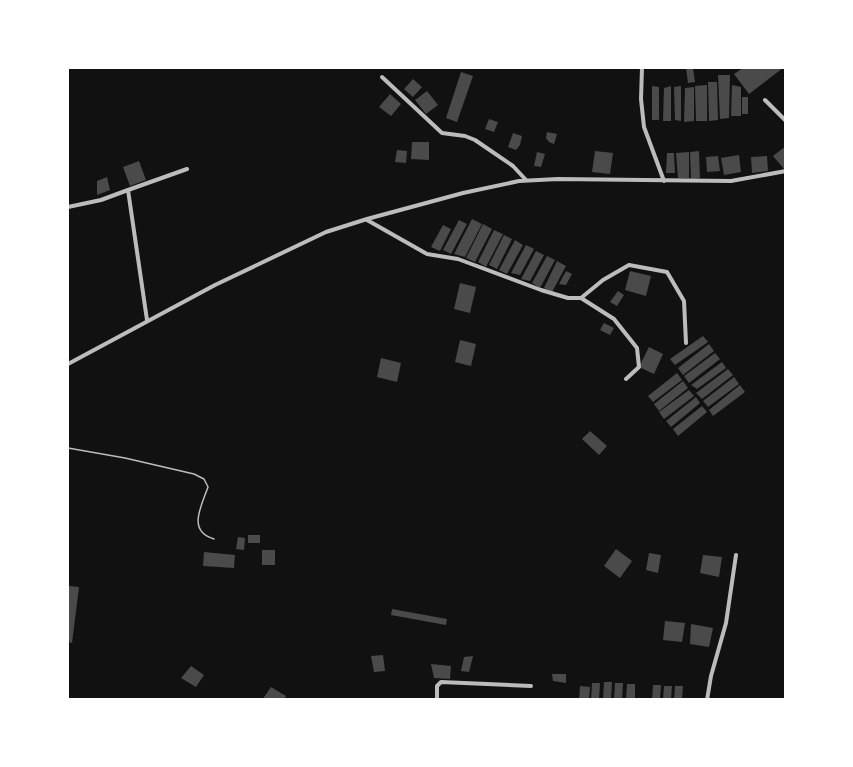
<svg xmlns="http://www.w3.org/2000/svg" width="853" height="767" viewBox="0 0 853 767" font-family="'Zilla Slab',serif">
<rect width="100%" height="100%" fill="#111"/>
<path fill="#4a4a4a" d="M 686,68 L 693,68 L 695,82 L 688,83 Z
M 743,68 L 783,68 L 749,94 L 734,74 Z
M 461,72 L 473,76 L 457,122 L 446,118 Z
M 718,75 L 730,75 L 729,118 L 720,119 Z
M 413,79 L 422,87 L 413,97 L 404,89 Z
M 708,82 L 717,82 L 718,120 L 709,121 Z
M 707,85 L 707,121 L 696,121 L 695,86 Z
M 732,85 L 741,87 L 741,116 L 731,116 Z
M 652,86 L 659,87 L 659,120 L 652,120 Z
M 671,86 L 671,121 L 663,121 L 664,88 Z
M 681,86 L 681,121 L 675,120 L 674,87 Z
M 694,87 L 694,121 L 684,122 L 685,88 Z
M 427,91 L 438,105 L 426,114 L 415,100 Z
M 390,94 L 401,104 L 391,116 L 379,107 Z
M 742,97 L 748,97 L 748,114 L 742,114 Z
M 489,119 L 498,122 L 494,132 L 485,129 Z
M 547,132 L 557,134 L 554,144 L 549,142 L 546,138 Z
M 513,133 L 522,136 L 520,145 L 516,150 L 508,147 Z
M 412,142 L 429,142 L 429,160 L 411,159 Z
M 786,146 L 786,168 L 784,169 L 773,156 Z
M 397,150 L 407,151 L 406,163 L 395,162 Z
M 595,151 L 613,153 L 610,174 L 592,172 Z
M 699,151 L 700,178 L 691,179 L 690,152 Z
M 537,152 L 545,154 L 541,167 L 534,166 Z
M 689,152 L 689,178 L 678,178 L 676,153 Z
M 667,153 L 674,153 L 675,173 L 666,173 Z
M 739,155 L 741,172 L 724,175 L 721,158 Z
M 718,156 L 720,171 L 707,172 L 706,157 Z
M 767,156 L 768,171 L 752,173 L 751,157 Z
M 139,161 L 146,180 L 130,186 L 123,167 Z
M 107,177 L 110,190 L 97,195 L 97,181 Z
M 472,219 L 482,224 L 465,257 L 454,254 Z
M 459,220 L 467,224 L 451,254 L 443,250 Z
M 483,224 L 492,229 L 475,262 L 466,258 Z
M 443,225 L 451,229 L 440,251 L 431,247 Z
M 494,230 L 503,234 L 486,267 L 478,262 Z
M 504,235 L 512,239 L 497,269 L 489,265 Z
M 515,240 L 523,245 L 507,274 L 499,270 Z
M 526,245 L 534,249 L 520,275 L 511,273 Z
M 536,251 L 544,255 L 530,281 L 521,279 Z
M 547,256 L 555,260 L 540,288 L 532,283 Z
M 557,261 L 566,266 L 552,292 L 544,288 Z
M 566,271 L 572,274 L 566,285 L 559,284 Z
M 630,271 L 651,276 L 646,296 L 625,290 Z
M 460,283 L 476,287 L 470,313 L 454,309 Z
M 618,291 L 624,295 L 617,306 L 610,302 Z
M 604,323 L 614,328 L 610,335 L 600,330 Z
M 703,336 L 708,342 L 675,365 L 670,359 Z
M 460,340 L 476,344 L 471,366 L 455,362 Z
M 709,344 L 714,351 L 683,375 L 678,368 Z
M 649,347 L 663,354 L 654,374 L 639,367 Z
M 715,353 L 720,359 L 689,383 L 684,376 Z
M 381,358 L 401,363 L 397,382 L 377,377 Z
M 722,362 L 726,368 L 697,389 L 691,385 Z
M 728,369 L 733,375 L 702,399 L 696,393 Z
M 677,373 L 682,380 L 653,402 L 648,396 Z
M 734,377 L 739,384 L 708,407 L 703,401 Z
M 683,381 L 688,388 L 659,411 L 654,404 Z
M 740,385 L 745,392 L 713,416 L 709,410 Z
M 689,390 L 694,396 L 664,419 L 659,412 Z
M 696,397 L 700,403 L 671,427 L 666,421 Z
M 702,406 L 707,412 L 678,436 L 673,429 Z
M 590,431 L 607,446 L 599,455 L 582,439 Z
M 248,535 L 260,535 L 260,543 L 248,543 Z
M 238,537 L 245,538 L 244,550 L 236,549 Z
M 616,549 L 632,561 L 620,578 L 604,566 Z
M 262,550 L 275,550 L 275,565 L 262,565 Z
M 204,552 L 235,555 L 234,568 L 203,566 Z
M 649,553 L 661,555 L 658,573 L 646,570 Z
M 703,555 L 722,557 L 719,577 L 700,573 Z
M 69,586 L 79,587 L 72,643 L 68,642 Z
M 392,609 L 447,619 L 446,625 L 391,615 Z
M 665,621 L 685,623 L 682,642 L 663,640 Z
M 691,624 L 713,628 L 709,647 L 690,644 Z
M 383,655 L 385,671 L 374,672 L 371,656 Z
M 473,656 L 469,672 L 461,671 L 464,657 Z
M 431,664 L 451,666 L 450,679 L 434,678 Z
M 191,666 L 204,675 L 196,687 L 181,678 Z
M 552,674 L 566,674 L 566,683 L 553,681 Z
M 604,682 L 612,682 L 611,700 L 603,700 Z
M 592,683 L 600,683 L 599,700 L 591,700 Z
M 615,683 L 623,683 L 622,700 L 614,700 Z
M 627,684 L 635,684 L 635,700 L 626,700 Z
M 653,685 L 661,685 L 660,700 L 652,700 Z
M 580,686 L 590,687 L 589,700 L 579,700 Z
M 664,686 L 672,686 L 671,700 L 663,700 Z
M 675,686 L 683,686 L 682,700 L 674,700 Z
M 271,687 L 286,696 L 284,700 L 262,700 Z"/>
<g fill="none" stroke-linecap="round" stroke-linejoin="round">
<path stroke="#bcbcbc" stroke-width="1.5" d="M 68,448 L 125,458 L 194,474 L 204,479 L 208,487 C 201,507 187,531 214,539"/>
<path stroke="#bcbcbc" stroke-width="4" d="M 642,68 L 641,99 L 644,127 L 664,181
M 382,77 L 442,133 L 465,136 L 475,140 L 513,166 L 526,180
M 765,100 L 786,121
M 68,207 L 101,200 L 128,190
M 367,220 L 427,254 L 458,259 L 541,290 L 568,298 L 581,298 L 603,280 L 629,265 L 667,272 L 684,301 L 686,343
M 581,298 L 614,319 L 637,348 L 639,367 L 626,379
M 147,320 L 128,190 L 187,169
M 68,364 L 215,285 L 326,232 L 367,219 L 463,193 L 519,181 L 558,179 L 731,181 L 786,171
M 437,700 L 437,686 L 441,682 L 531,686
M 707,700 L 711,676 L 726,623 L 736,555"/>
</g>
<rect width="853" height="767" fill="none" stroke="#ffffff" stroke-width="138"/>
</svg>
